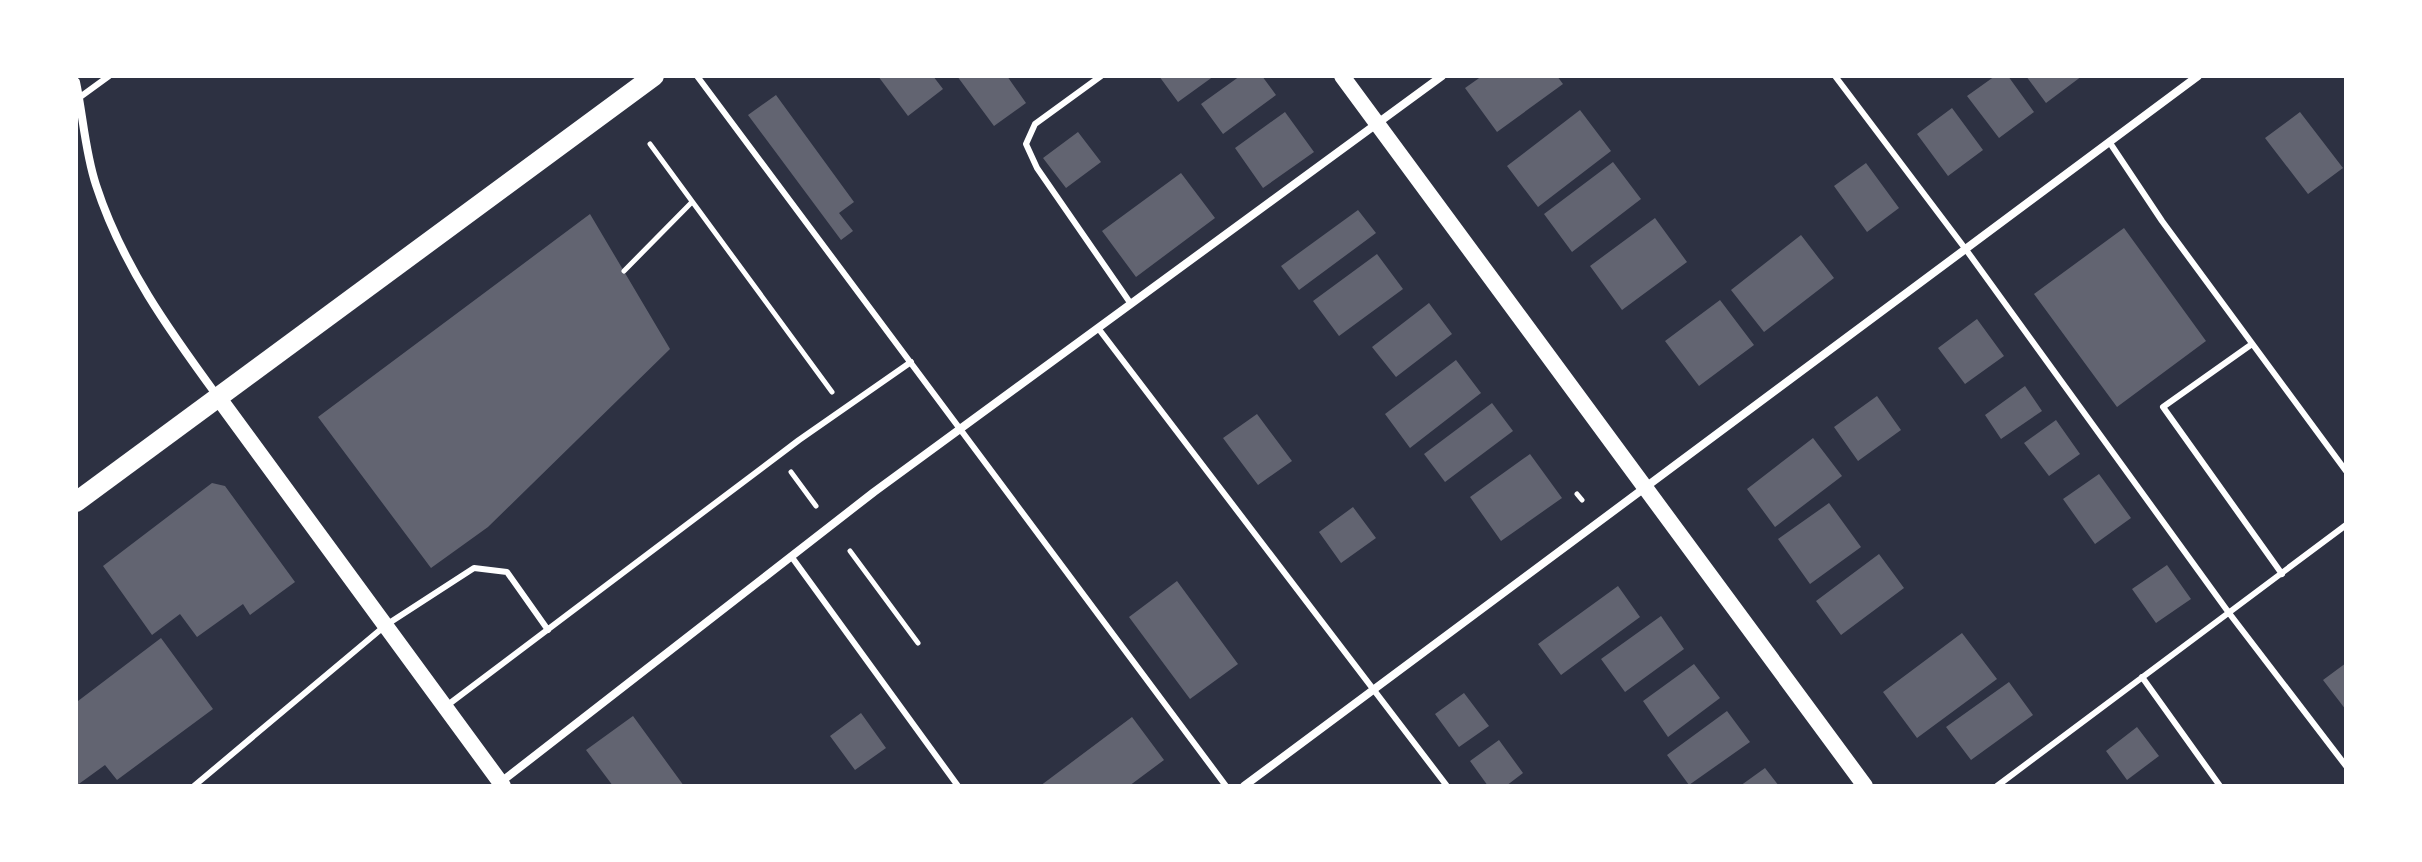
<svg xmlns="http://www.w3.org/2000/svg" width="2422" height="862" viewBox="0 0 2422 862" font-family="Inter,sans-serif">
<rect width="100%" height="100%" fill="#2d3142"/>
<path fill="#626471" d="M 878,76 L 933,76 L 943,89 L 908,116 Z
M 957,76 L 1007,76 L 1026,103 L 994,126 Z
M 1159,76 L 1214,76 L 1178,102 Z
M 1240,76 L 1262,76 L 1276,95 L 1223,134 L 1201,104 Z
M 1482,76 L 1557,76 L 1563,84 L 1497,132 L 1465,88 Z
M 1995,76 L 2008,76 L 2034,112 L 1999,138 L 1967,96 Z
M 2026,76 L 2082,76 L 2046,103 Z
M 776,95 L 854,202 L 839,213 L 853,231 L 841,240 L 748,115 Z
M 1952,108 L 1983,150 L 1948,176 L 1917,134 Z
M 1580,110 L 1611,151 L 1538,207 L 1507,166 Z
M 1285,112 L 1314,152 L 1263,188 L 1235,148 Z
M 2300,112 L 2343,168 L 2308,194 L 2265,138 Z
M 1078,132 L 1101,162 L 1066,188 L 1043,158 Z
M 1613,162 L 1641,199 L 1572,252 L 1544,214 Z
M 1866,163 L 1899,208 L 1867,232 L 1834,186 Z
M 1181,173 L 1215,218 L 1136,277 L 1102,231 Z
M 1358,210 L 1376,233 L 1299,290 L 1281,266 Z
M 590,214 L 670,349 L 488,527 L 431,568 L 318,417 Z
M 1655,218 L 1687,262 L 1622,310 L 1590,266 Z
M 2124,228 L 2206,341 L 2117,407 L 2034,294 Z
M 1801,235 L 1834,278 L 1764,332 L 1731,290 Z
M 1377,254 L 1403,289 L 1339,336 L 1313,301 Z
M 1720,300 L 1754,345 L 1699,386 L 1665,341 Z
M 1429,303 L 1452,334 L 1396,377 L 1372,347 Z
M 1977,319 L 2004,356 L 1965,384 L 1938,348 Z
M 1456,360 L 1481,393 L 1410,448 L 1385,414 Z
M 2025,386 L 2042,411 L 2001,439 L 1985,415 Z
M 1877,396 L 1901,430 L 1858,461 L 1834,427 Z
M 1492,403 L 1513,431 L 1445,482 L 1424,454 Z
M 1257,414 L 1292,461 L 1258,485 L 1223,438 Z
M 2056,420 L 2080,454 L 2049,476 L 2024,443 Z
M 1813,438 L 1842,476 L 1775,527 L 1747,489 Z
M 1530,454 L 1562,498 L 1501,541 L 1470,497 Z
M 2099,474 L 2131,518 L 2095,544 L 2063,499 Z
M 212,483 L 225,486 L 295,582 L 250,615 L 243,604 L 197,637 L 180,614 L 152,635 L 103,566 Z
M 1829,503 L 1861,547 L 1810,584 L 1778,539 Z
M 1353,507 L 1376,538 L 1341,563 L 1319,532 Z
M 1879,554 L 1904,588 L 1841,635 L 1816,601 Z
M 2167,565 L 2191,599 L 2156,623 L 2132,589 Z
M 1177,581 L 1238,664 L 1190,699 L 1129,617 Z
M 1618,586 L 1640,617 L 1561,675 L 1538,644 Z
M 1661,616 L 1684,649 L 1625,692 L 1601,659 Z
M 1962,633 L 1997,679 L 1917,738 L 1883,692 Z
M 161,638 L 213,709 L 117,780 L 105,765 L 76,786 L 76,698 L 78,701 Z
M 2346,663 L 2346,710 L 2323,680 Z
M 1694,664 L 1720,698 L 1668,737 L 1643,701 Z
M 2009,682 L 2033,715 L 1971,760 L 1946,727 Z
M 1464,693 L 1489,726 L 1459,747 L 1435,714 Z
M 1727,711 L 1750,742 L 1689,785 L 1667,755 Z
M 861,713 L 886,748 L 855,770 L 830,736 Z
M 633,716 L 684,786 L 613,786 L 586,750 Z
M 1132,717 L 1164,760 L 1129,786 L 1040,786 Z
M 2137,727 L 2159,756 L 2127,780 L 2106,751 Z
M 1499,740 L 1523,773 L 1506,786 L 1488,786 L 1470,761 Z
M 1765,768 L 1779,786 L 1740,786 Z"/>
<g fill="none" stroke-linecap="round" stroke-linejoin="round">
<path stroke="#fff" stroke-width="5" d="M 650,144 L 832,392
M 624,271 L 692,202
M 791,472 L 816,506
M 1577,494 L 1582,500
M 850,551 L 918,643"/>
<path stroke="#fff" stroke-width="6" d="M 697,76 L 1226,786
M 1101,76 L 1035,124 L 1026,144 L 1037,168 L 1131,304
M 1835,76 L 1967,251 L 2229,613 L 2346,766
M 76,100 L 109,76
M 2110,143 L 2162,221 L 2346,471
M 1098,328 L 1447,786
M 2252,344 L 2163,407 L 2282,574
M 791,556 L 958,786
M 2142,677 L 2220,786
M 445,707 L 799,440 L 911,362
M 194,786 L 386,625 L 474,568 L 507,572 L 548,630
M 1997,786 L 2346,525"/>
<path stroke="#fff" stroke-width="8" d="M 76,82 C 83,115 85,152 96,185 C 122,265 169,330 218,397
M 501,782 L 874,492 L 1442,76
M 1244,786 L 2198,76"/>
<path stroke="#fff" stroke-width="16" d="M 1342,76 L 1865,786
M 218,397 L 503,786"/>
<path stroke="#fff" stroke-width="20" d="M 76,502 L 654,76"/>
</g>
<rect width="2422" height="862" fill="none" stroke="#ffffff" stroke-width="156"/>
</svg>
